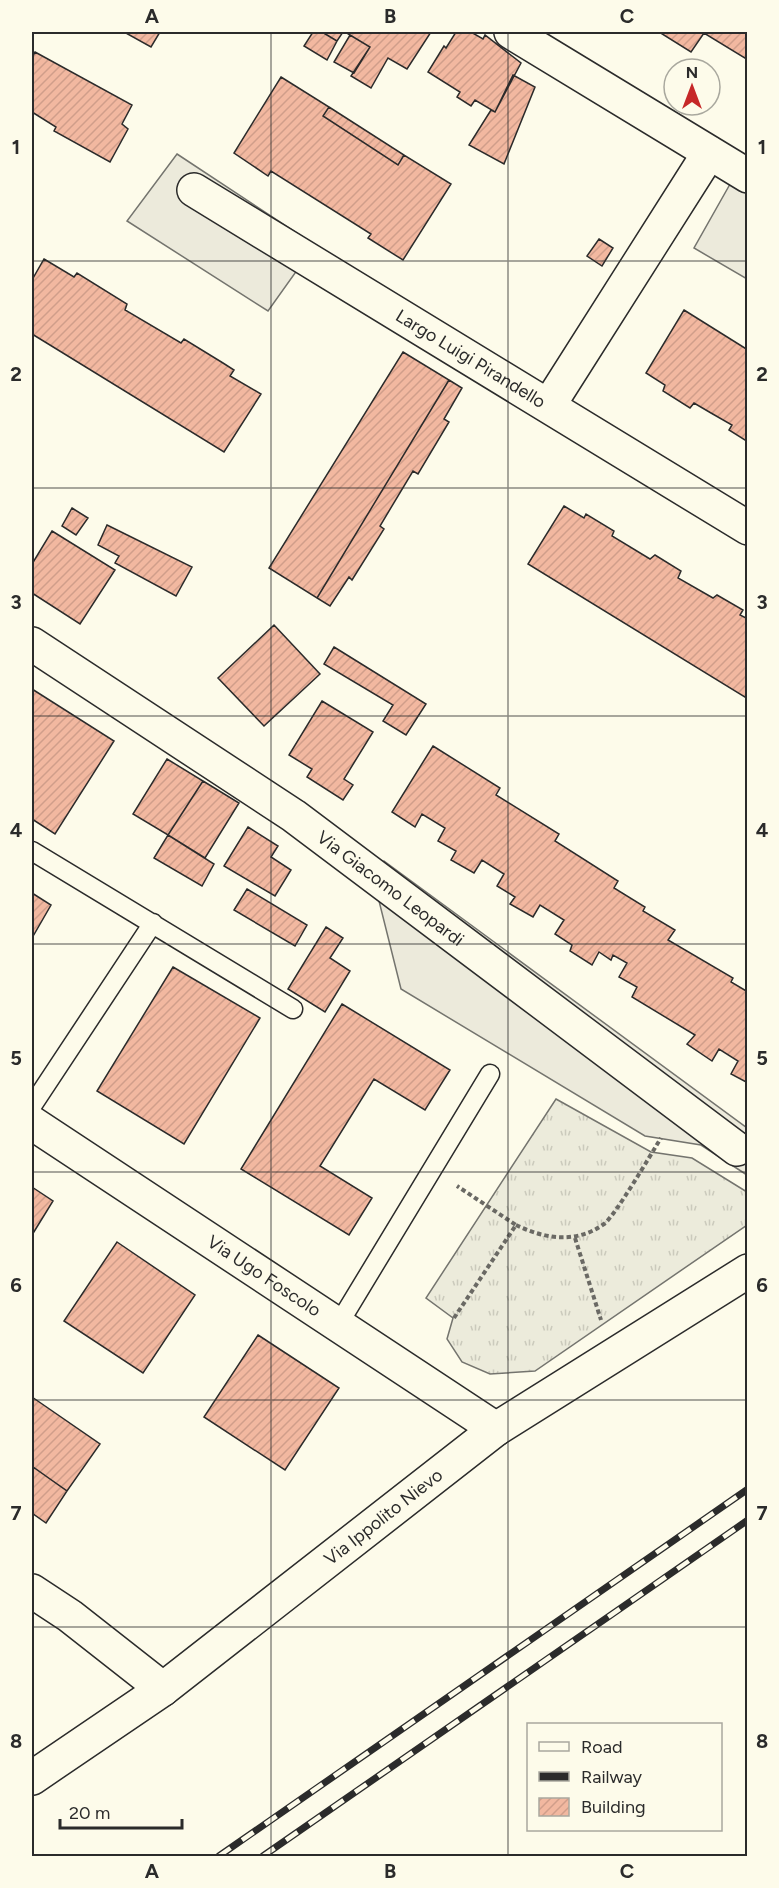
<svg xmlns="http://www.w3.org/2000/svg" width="779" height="1888" viewBox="0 0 779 1888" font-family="Figtree,sans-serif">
<defs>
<pattern id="grass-tufts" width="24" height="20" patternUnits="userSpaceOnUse" patternTransform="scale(1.5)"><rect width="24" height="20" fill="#ecebdb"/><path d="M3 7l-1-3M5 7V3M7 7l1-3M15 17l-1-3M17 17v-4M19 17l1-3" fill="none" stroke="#cbcabc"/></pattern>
<pattern id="building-hatch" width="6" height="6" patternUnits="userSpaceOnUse" patternTransform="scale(1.5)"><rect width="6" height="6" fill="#f2b8a0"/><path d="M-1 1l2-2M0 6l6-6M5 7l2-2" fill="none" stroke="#d09e8a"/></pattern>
</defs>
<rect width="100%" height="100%" fill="#fdfbea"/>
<path fill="url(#grass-tufts)" stroke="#74746e" stroke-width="1.5" d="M 556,1099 L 651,1152 L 692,1158 L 747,1192 L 747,1225 L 535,1371 L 490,1374 L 462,1362 L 447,1339 L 453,1318 L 426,1298 Z"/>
<path fill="#eceadb" stroke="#74746e" stroke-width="1.5" d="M 177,154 L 315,245 L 268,311 L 127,221 Z
M 738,170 L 747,176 L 747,279 L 694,248 Z
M 384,861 L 747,1128 L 747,1175 L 701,1145 L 645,1136 L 401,989 L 373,877 Z"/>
<path fill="url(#building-hatch)" stroke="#2b2b2b" stroke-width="1.5" d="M 124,32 L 160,32 L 151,47 Z
M 313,32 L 322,32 L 337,41 L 327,60 L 304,46 Z
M 322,32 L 343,32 L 337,41 Z
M 345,32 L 431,32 L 407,69 L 388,58 L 371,88 L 351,76 L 370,47 Z
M 456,32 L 471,32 L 483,39 L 485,35 L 521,63 L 495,112 L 475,100 L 471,106 L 457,97 L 460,92 L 428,72 L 444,46 L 446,48 Z
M 659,32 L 748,32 L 748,60 L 704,33 L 691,52 Z
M 350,35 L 370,47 L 354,73 L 334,62 Z
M 35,52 L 132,105 L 122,124 L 128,129 L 110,162 L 54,131 L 56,127 L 32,112 L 32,58 Z
M 513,75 L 535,87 L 504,164 L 469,145 L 491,110 L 495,112 Z
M 281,77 L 329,107 L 323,116 L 398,165 L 404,155 L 451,184 L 403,260 L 368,238 L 371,234 L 271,171 L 268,176 L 234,153 Z
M 329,107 L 404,155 L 398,165 L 323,116 Z
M 599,239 L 613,248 L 602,266 L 587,256 Z
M 44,259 L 74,277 L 77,273 L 127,304 L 125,310 L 181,343 L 184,339 L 223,363 L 234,370 L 230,376 L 261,394 L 224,452 L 32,334 L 32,280 Z
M 684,310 L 748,350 L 748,442 L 729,430 L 732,425 L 711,413 L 694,403 L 690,408 L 663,391 L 665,385 L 646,373 Z
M 403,352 L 449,380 L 317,598 L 269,568 Z
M 449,380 L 462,388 L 444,419 L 449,422 L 418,474 L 413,471 L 380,526 L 384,529 L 352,580 L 349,577 L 330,606 L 317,598 Z
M 564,506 L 584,518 L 586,514 L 614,531 L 612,536 L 650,559 L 655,555 L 681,571 L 678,578 L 713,598 L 717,595 L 743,610 L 740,615 L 748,619 L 748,699 L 528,564 Z
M 72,508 L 88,518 L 76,535 L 62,526 Z
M 107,525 L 192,567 L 176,596 L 115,563 L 119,556 L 98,545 Z
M 52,531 L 115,570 L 80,624 L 32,593 L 32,564 Z
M 274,625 L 320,674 L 264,726 L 218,678 Z
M 334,647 L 426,704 L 406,735 L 383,721 L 393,705 L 324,664 Z
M 32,689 L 114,741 L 55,834 L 32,819 Z
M 322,701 L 373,732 L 344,779 L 353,785 L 343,800 L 307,777 L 312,769 L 289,755 Z
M 433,746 L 500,788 L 496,795 L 559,834 L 555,841 L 618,881 L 614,888 L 645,907 L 643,911 L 675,930 L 668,940 L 733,978 L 731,982 L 748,992 L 748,1083 L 731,1074 L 738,1061 L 719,1049 L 712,1061 L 687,1044 L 695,1035 L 632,997 L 637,987 L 619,977 L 627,963 L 613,955 L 611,960 L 599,952 L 592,965 L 570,951 L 572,945 L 555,934 L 564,920 L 540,905 L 533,917 L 510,904 L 515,897 L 497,886 L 504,874 L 482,860 L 474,873 L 451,860 L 456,851 L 438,841 L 445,828 L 422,814 L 415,827 L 392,812 Z
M 167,759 L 203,781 L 168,835 L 133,814 Z
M 203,781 L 239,803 L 205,858 L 168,835 Z
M 248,827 L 278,846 L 271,857 L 291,870 L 275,896 L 224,866 Z
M 168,835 L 214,864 L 202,886 L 154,858 Z
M 247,889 L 307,925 L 295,946 L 234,910 Z
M 32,893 L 51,905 L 32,938 Z
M 326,927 L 343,938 L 330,958 L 350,971 L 325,1012 L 288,989 Z
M 173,967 L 260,1018 L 184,1144 L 97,1091 Z
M 342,1004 L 450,1070 L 425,1110 L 374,1079 L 320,1166 L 372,1198 L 349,1235 L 241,1169 Z
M 32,1187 L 53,1201 L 32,1235 Z
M 117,1242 L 195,1295 L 143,1373 L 64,1321 Z
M 258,1335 L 339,1388 L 285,1470 L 204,1417 Z
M 32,1397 L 100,1444 L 67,1491 L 33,1467 L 32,1470 Z
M 33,1467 L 67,1491 L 46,1523 L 32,1513 Z"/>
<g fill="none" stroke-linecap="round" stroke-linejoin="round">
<defs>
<path id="lane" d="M 32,851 L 293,1009
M 32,1106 L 153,923
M 338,1325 L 490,1074"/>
<g id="street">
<path d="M 511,32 L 748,176"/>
<path id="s1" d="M 194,190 L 748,528"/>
<path d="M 549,405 L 709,153"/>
<path id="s2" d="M 32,644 L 294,816 L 737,1149"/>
<path id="s3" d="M 32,1123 L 496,1429"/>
<path d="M 32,1591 L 70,1616 L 163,1689"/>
<path id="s4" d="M 32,1778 L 163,1689 L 496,1429 L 748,1271"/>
</g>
</defs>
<use href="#lane" stroke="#2b2b2b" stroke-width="21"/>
<use href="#street" stroke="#2b2b2b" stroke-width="36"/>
<path stroke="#6a6964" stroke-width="4" stroke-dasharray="4.5 3" stroke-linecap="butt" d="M 516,1225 C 545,1239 576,1244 604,1224 C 615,1216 651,1154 661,1138
M 575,1238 L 601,1320
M 454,1318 L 516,1225 L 457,1186"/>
<use href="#lane" stroke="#fdfbea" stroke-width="18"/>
<use href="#street" stroke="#fdfbea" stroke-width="33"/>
<defs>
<path id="rail" d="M 219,1856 L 748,1489
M 263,1856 L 748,1520"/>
</defs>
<use href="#rail" stroke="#2b2b2b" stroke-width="7"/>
<use href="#rail" stroke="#fdfbea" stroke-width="4.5" stroke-dasharray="14" stroke-linecap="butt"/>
</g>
<path fill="none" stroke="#2b2b2b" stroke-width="1.5" stroke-opacity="0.55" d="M 271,32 L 271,1856M 508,32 L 508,1856M 32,261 L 748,261M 32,488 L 748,488M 32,716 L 748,716M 32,944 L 748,944M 32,1172 L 748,1172M 32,1400 L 748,1400M 32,1627 L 748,1627"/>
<g text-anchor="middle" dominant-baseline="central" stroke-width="4.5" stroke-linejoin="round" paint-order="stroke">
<g font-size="18" fill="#2b2b2b" stroke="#fdfbea">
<text stroke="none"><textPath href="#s1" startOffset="324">Largo Luigi Pirandello</textPath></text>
<text stroke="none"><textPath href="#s2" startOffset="434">Via Giacomo Leopardi</textPath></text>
<text stroke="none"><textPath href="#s3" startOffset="278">Via Ugo Foscolo</textPath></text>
<text stroke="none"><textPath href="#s4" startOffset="438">Via Ippolito Nievo</textPath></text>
</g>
</g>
<rect width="779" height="1888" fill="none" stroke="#fdfbea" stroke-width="66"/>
<rect x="527" y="1723" width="195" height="108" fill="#fdfbea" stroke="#a9a89e" stroke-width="1.5"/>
<rect x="539" y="1742" width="30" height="9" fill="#fdfbea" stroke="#a9a89e" stroke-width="1.5"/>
<text x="581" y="1753" font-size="18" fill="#2b2b2b">Road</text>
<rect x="539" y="1772" width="30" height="9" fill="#2b2b2b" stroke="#a9a89e" stroke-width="1.5"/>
<text x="581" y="1783" font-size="18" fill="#2b2b2b">Railway</text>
<rect x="539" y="1798" width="30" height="18" fill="url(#building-hatch)" stroke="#a9a89e" stroke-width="1.5"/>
<text x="581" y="1813" font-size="18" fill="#2b2b2b">Building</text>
<g transform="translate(692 87)"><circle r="28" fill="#fdfbea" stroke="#a9a89e" stroke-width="1.5"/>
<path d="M0-4.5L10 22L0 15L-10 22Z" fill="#c62828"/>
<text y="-9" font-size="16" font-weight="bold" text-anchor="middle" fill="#2b2b2b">N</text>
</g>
<path d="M60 1819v9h122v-9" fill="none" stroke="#2b2b2b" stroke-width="3"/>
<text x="69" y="1819" font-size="18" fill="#2b2b2b" stroke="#fdfbea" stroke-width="4.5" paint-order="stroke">20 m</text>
<rect x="33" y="33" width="713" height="1822" fill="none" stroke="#2b2b2b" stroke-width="2"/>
<g font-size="20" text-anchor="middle" font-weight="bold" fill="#2b2b2b">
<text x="152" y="23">A</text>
<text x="390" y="23">B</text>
<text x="627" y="23">C</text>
<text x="16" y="154">1</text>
<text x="762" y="154">1</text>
<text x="16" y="381">2</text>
<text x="762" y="381">2</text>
<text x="16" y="609">3</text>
<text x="762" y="609">3</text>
<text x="16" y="837">4</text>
<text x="762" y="837">4</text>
<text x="16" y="1065">5</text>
<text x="762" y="1065">5</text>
<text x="16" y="1292">6</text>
<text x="762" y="1292">6</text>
<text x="16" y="1520">7</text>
<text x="762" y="1520">7</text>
<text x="16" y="1748">8</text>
<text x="762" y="1748">8</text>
<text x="152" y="1878">A</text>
<text x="390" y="1878">B</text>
<text x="627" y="1878">C</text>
</g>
</svg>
